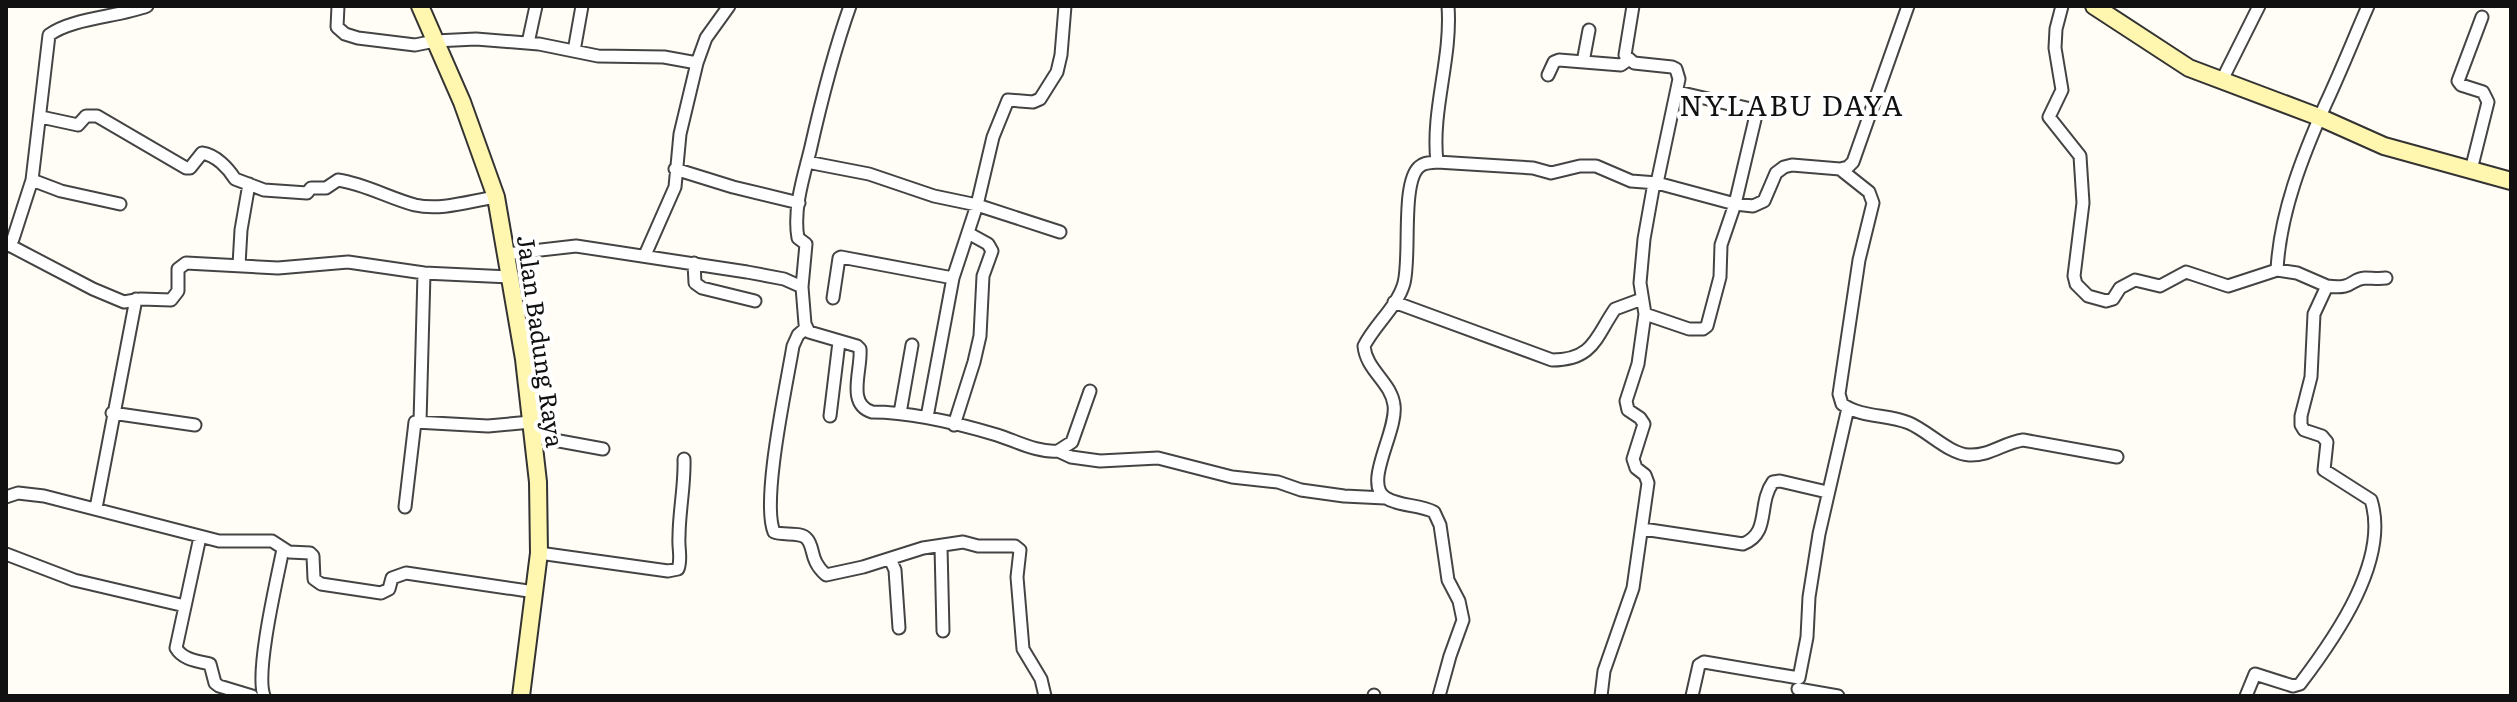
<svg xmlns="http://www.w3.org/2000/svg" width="2517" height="702" viewBox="0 0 2517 702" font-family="Literata,serif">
<rect width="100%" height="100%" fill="#fffdf5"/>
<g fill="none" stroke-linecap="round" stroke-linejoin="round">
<defs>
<path id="street" d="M 338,6 L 337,27 L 345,34 L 358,38 L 415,45 L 435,41 L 476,39 L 539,44 L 598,56 L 664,57 L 697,63
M 1633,6 L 1625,55 L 1634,63 L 1672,67 L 1676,69 L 1679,79 L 1657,183
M 2062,6 L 2056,29 L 2055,48 L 2062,90 L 2049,117 L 2080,156 L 2083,203 L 2074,276 L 2076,284 L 2088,296 L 2106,301 L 2113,299 L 2120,288 L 2135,280 L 2160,286 L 2186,272 L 2228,286 L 2277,270 L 2297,273 L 2327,286 L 2314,314 L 2311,377 L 2301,416 L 2301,425 L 2304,430 L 2322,436 L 2327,442 L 2324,470 L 2371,500 C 2390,560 2335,638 2300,684 L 2293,686 L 2255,674 L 2246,696
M 528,43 L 536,6
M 574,51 L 582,6
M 1583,62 L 1589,30
M 1548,75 L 1554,62 L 1559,60 L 1621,65 L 1628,60
M 2222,80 L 2259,6
M 41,117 L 78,125 L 86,116 L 97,116 L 186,168 L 190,168 L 202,153 C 216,155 228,168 235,179 L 264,190 L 307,193 L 311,188 L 326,188 L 338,180 C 365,184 389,198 415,205 C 441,211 470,201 496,197
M 807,162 L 869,174 L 934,196 L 977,205 L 1060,232
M 1437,162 C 1431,110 1452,59 1448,6
M 675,169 L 733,187 L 799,203
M 1840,169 L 1869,192 L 1873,203 L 1859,260 L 1839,394 L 1842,404 C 1862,418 1887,414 1909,423 C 1928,431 1949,454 1969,455 C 1990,456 2003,443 2023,440 L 2117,457
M 2471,170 L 2488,102 L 2483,92 L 2461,85 L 2458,81 L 2482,17
M 32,180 L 61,191 L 120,204
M 9,245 L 93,289 L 124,302 L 141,299 L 171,300 L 178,291 L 178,269 L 186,263 L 278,268 L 348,262 L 424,273 L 510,277
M 6,246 L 13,239 L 32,180 L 49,35 C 72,18 118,17 147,6
M 506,254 L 576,246 L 747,272 L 784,279 L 802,287 L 805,324 L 809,332 L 857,346 L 860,349 C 862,370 846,404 872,412 C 913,412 957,423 997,435 C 1016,441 1038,453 1058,451 L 1072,442 L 1090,391
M 645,255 L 675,187 L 680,134 L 697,63 L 706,38 L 729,6
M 694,263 L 695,283 L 702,288 L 755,301
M 239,265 L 241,230 L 249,184
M 2277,270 C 2280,212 2303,155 2326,103 C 2341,71 2354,38 2368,6
M 2327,286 C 2354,290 2350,279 2365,278 C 2372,278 2379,279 2386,278
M 802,287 L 806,244 L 798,238 C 793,210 803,178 810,151 C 821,102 833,54 850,6
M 833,298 L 839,258 L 841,257 L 953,278
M 1394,302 L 1552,360 C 1594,360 1596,336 1615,309 L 1642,299
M 1645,314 L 1689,329 L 1703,329 L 1707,326 L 1720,277 L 1721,245 L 1735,204 L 1756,115 L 1751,109 L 1678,92
M 806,328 L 798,335 L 793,346 C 787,383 761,501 774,532 C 783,536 801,531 807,539 C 815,548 809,560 826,575 L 863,567 L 923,548 L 963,542 L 978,546 L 1015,546 L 1020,550 L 1017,577 L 1023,649 L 1041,679 L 1045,696
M 112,413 L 195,425
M 900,413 L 912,345
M 830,416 L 839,342
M 927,417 L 953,278 L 977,205 L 993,137 L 1008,100 L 1033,102 L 1040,99 L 1057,72 L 1061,55 L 1065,6
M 420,422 L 424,273
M 954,425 L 974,362 L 980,336 L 983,276 L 992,251 L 988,244 L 968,233
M 532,436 L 603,449
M 1058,451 L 1071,457 L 1100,461 L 1158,458 L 1232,477 L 1278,482 L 1301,490 L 1344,496 L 1385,498
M 6,497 L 18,493 L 44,496 L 219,541 L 272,541 L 289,552 L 310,553 L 313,556 L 314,579 L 321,584 L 381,593 L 389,589 L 392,578 L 406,573 L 535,592
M 405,507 L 415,422 L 488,426 L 531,422
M 96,508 L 136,299
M 1643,529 L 1743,544 C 1771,533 1757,504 1773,482 L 1780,481 L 1827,492
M 200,537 L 176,648 C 183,660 198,661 210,664 L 215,683 L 219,686 L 252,696
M 941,547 L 943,631
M 539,553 L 668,571 L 678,569 C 682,559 678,548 679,537 C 679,511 685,485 684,459
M 6,554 L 74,580 L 185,606
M 890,559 L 895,570 L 899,628
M 1798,689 L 1838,696
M 264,696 C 255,672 277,579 283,549
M 1374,696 L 1374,695
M 1439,696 L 1450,656 L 1463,620 L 1459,601 L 1448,580 L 1440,525 L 1434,512 C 1419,504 1401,507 1386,498 C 1362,484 1398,431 1394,405 C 1391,382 1366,370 1364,346 C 1375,324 1398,306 1404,283 C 1411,257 1401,183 1419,167 C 1424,162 1430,163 1437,162 L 1533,168 L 1551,173 L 1580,166 L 1596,166 L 1631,181 L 1657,183 L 1735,204 L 1753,206 L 1764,201 L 1776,173 L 1784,167 L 1792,165 L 1840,169 L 1848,167 L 1853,162 L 1908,6
M 1601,696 L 1604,671 L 1633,588 L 1648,483 L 1645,475 L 1636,468 L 1633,459 L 1644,424 L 1640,418 L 1628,410 L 1626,401 L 1638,364 L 1645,314 L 1640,283 L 1644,239 L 1654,183
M 1692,696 L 1699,665 L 1704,662 L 1799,678 L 1807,637 L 1809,597 L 1819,534 L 1848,408"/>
<path id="secondary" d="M 420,6 L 462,102 L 496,197 L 524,359 L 538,482 L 539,553 L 521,696
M 2094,6 L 2189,68 L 2319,117 L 2384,146 L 2511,181"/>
</defs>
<use href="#street" stroke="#444" stroke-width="15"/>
<use href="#secondary" stroke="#333" stroke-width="20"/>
<use href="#street" stroke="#fff" stroke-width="11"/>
<use href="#secondary" stroke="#fff6b0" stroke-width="16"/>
</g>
<g text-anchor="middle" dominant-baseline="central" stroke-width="8" stroke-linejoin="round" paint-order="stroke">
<g font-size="24" fill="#111" stroke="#fff">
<text transform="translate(542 341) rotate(82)">Jalan Badung Raya</text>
</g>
<g font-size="28" letter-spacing="2" fill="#111" stroke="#fff">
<text x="1792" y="104">NYLABU DAYA</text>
</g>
</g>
<rect width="2517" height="702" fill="none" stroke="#111111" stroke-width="16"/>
</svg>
